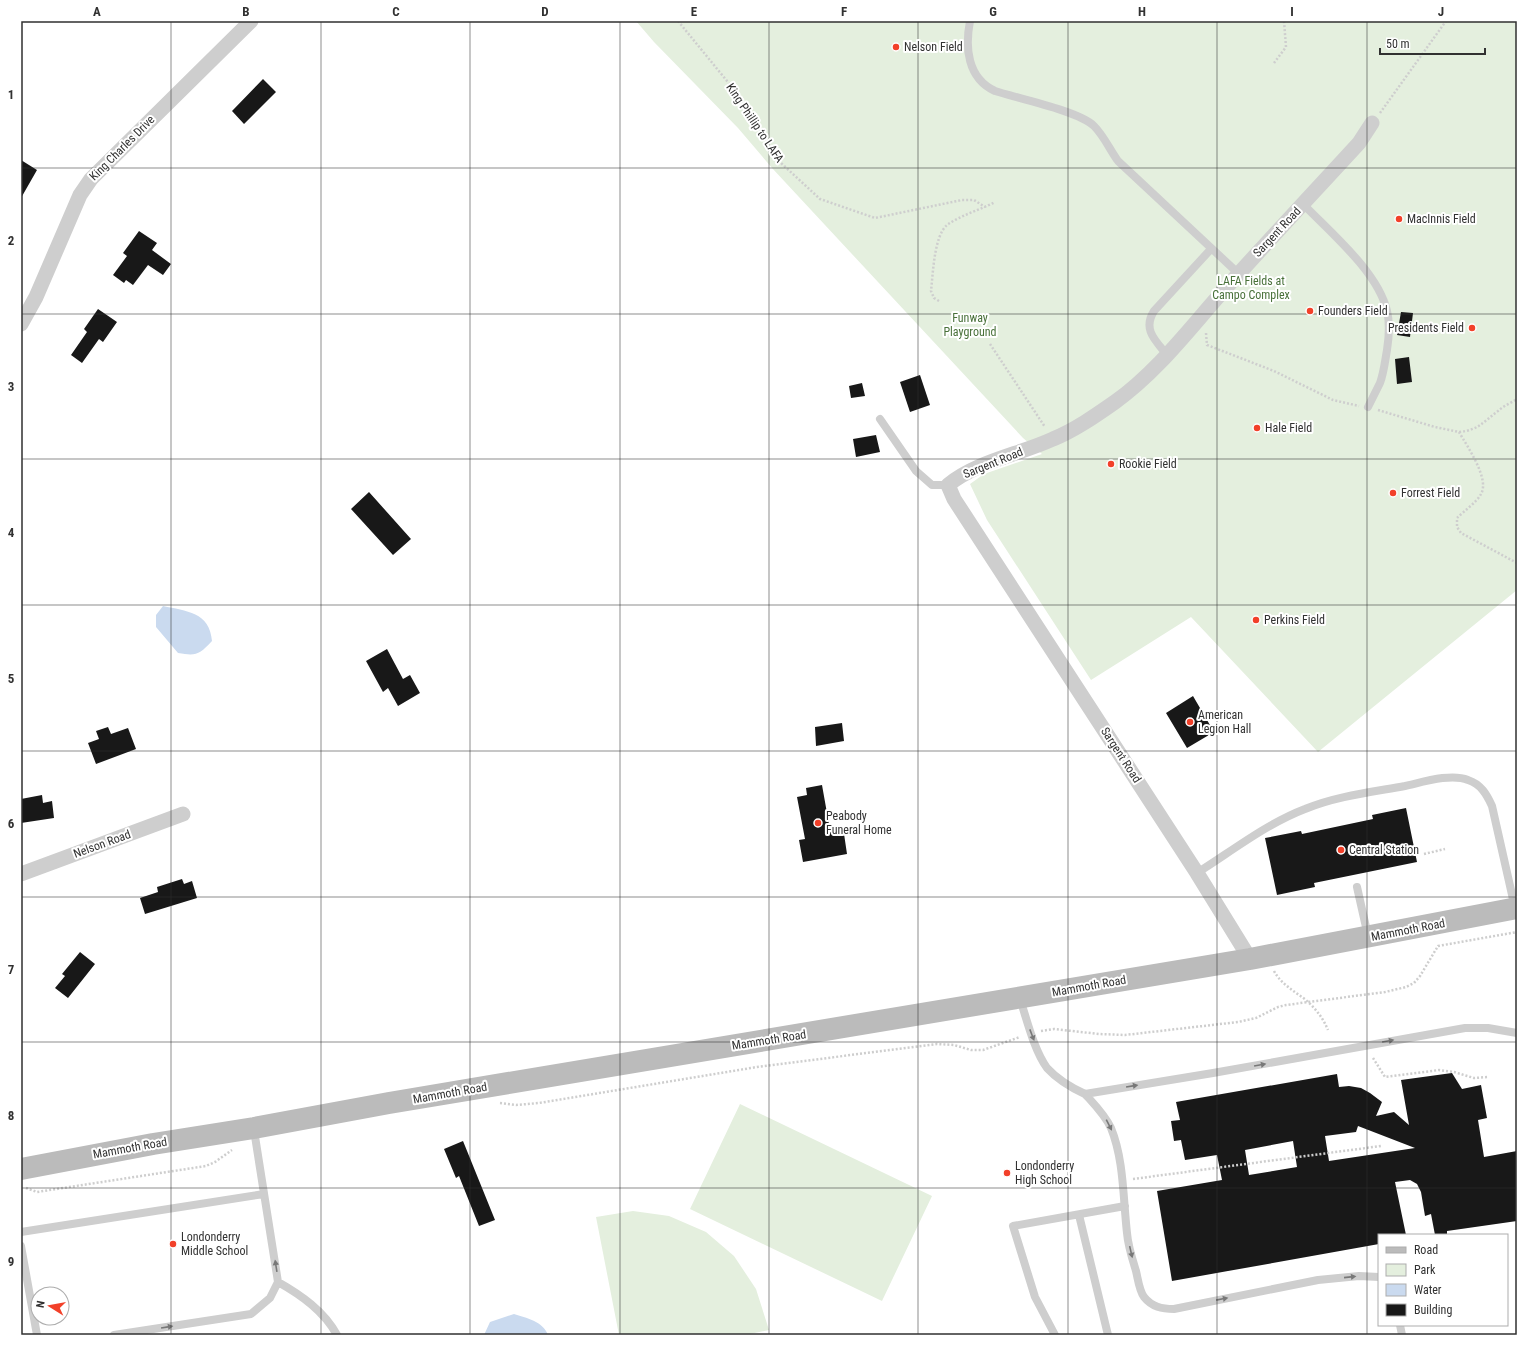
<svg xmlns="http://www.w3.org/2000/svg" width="1538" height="1356" viewBox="0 0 1538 1356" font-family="'Roboto Condensed',sans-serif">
<rect width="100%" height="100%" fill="#fff"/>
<path fill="#e4efde" d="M 636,21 L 1517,21 L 1517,590 L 1318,752 L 1191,617 L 1091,680 L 987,520 L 970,484 L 984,474 L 1042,454 L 1023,438 L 772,168 L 738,128 L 654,42 Z
M 740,1104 L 932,1196 L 882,1301 L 690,1209 Z
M 633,1211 L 669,1216 L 706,1232 L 734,1256 L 756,1289 L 769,1330 L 745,1335 L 619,1335 L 596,1217 Z"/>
<path fill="#cadaef" d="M 163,606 C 186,611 210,612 212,641 C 199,655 196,656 178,653 L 156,627 L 156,615 Z
M 514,1314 C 526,1318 543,1321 548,1335 L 484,1335 L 490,1322 Z"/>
<path fill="#181818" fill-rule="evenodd" d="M 263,79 L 276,92 L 244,124 L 232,111 Z
M 21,160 L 37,170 L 21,198 Z
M 139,231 L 157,243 L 152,250 L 171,264 L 163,275 L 148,265 L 133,285 L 126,280 L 124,283 L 113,275 L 127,256 L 123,253 Z
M 98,309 L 117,322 L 103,342 L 99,339 L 82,363 L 71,355 L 87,332 L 84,329 Z
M 1401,312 L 1413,313 L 1410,337 L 1397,335 Z
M 1409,357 L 1412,382 L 1397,384 L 1395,359 Z
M 920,375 L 930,405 L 910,412 L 900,382 Z
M 862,383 L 865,396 L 851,398 L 849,386 Z
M 876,435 L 880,452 L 856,457 L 853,439 Z
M 369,492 L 411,539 L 393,555 L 351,509 Z
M 387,649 L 403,679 L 410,675 L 420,693 L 398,706 L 388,688 L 383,692 L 366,661 Z
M 1193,696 L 1214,732 L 1187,748 L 1166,713 Z
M 842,723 L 844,741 L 816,746 L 815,727 Z
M 108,727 L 111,734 L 128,728 L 136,749 L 96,764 L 88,743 L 99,739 L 96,731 Z
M 822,785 L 830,830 L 843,827 L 847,854 L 803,862 L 799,840 L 805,839 L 797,797 L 807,795 L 806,788 Z
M 42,795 L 43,803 L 52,801 L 54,818 L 21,823 L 21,799 Z
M 1406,808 L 1417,862 L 1314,883 L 1315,887 L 1277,895 L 1265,838 L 1301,831 L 1302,834 L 1373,819 L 1372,815 Z
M 182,879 L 184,884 L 192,881 L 197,898 L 145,914 L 140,898 L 158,892 L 157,887 Z
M 80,952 L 95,964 L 68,998 L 55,988 L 65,976 L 62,974 Z
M 1452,1073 L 1462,1089 L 1481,1085 L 1487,1118 L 1478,1120 L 1484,1157 L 1517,1151 L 1517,1221 L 1447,1231 L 1447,1235 L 1435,1235 L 1431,1214 L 1425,1216 L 1421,1192 L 1417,1184 L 1410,1180 L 1395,1182 L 1406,1235 L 1379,1235 L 1379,1244 L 1172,1281 L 1157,1191 L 1222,1180 L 1217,1155 L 1185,1160 L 1181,1140 L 1174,1141 L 1171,1121 L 1180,1120 L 1176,1102 L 1337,1074 L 1339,1087 L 1349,1086 L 1361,1088 L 1370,1093 L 1382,1102 L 1376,1116 L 1394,1112 L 1409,1125 L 1401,1080 ZM 1358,1126 L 1415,1148 L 1329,1161 L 1325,1136 L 1356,1132 ZM 1293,1141 L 1297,1167 L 1249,1175 L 1245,1150 Z
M 463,1141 L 495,1220 L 479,1226 L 459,1176 L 456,1178 L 444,1149 Z"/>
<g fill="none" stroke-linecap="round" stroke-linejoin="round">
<path stroke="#cecece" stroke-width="2.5" stroke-dasharray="2 2" stroke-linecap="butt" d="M 678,21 L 736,92 L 781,163 L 820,199 L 875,218 L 962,200 L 974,200 L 985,207
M 1274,63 L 1286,47 L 1284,21
M 1380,113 L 1446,21
M 939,301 L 934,298 L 931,291 C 933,274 934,236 947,225 C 961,215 980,210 995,202
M 1206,333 L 1207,345 L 1274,371 L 1333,400 L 1359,406
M 990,344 L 1045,427
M 1378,410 L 1435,427 L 1459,432 C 1467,446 1490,479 1481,494 C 1477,502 1464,511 1457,518 L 1457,527 L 1461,533 L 1517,563
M 1459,432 C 1479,430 1483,422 1498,411 C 1503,406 1511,403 1517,399
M 1424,854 L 1445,849
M 1274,971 C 1281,984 1294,991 1306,1000 C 1316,1009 1323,1018 1328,1030
M 1041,1031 L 1054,1029 L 1099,1034 L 1125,1035 L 1238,1022 L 1256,1018 L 1278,1007 L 1286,1005 L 1385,992 L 1406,987 L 1414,983 L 1420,976 L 1438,946 L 1517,932
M 1373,1058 L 1385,1077 L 1439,1070 L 1454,1072 L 1474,1078 L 1488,1077
M 500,1103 L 516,1105 L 539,1103 L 757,1067 L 937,1044 L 954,1045 L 971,1050 L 983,1050 L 1020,1037
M 1133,1179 L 1381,1146
M 26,1188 L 37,1192 L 206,1166 L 215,1162 L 232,1150"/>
<path stroke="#cecece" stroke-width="8" d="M 970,21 C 965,47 967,78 995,91 C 1016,98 1079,111 1094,126 C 1104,136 1110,150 1118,161 L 1239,274
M 1303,204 C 1330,232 1378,272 1387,311 C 1390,323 1389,337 1387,350 C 1385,361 1384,372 1380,383 C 1376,391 1372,399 1368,407
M 1168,356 C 1156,341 1142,330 1154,311 L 1211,249
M 880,419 L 916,471 L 932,485 L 948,485
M 1197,873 C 1232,851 1266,824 1305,809 C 1336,796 1372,792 1405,786 C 1423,782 1451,773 1468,780 C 1481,784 1487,795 1492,806 L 1515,908
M 1357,887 L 1368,936
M 1020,999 C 1027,1020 1034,1050 1047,1068 C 1057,1079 1072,1088 1085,1094 L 1213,1073 L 1465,1028 L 1488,1028 L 1517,1033
M 1085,1094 C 1094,1104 1105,1115 1111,1128 C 1124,1160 1123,1198 1127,1233 C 1128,1246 1132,1258 1136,1271 C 1138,1279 1139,1290 1144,1297 C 1152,1307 1162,1309 1174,1309 L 1318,1280 L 1359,1276 L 1379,1277
M 1079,1215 L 1108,1335
M 21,1232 L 264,1194
M 21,1246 L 37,1335
M 278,1282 C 301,1295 324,1311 337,1335
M 1400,1325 L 1402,1335
M 114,1335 L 251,1314 L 270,1298 L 278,1282 L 254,1130
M 1055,1335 L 1035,1297 L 1013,1226 L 1125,1206"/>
<path stroke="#cecece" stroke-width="15" d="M 21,324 L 36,297 L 80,195 L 91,179 L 251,21
M 21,874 L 183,814
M 1250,959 L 1197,873 L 954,499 L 948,485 C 978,461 1018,455 1053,439 C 1075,430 1095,416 1115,402 C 1158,371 1189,329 1224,290 C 1269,240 1314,192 1359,143 L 1372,123"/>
<path stroke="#bbb" stroke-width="22" d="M 21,1169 L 153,1144 L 254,1128 L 389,1103 L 1250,959 L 1517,908"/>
</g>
<defs><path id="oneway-solid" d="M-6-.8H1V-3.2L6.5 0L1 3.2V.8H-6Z"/></defs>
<g fill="#787878">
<use href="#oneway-solid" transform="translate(1032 1035) rotate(69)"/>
<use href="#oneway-solid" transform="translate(1388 1041) rotate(-10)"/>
<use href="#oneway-solid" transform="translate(1260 1065) rotate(-10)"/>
<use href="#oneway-solid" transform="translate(1132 1086) rotate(-9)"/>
<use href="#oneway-solid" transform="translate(1109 1125) rotate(63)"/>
<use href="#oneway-solid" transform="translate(1131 1252) rotate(77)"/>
<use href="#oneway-solid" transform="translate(276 1266) rotate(-99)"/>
<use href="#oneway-solid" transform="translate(1350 1277) rotate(-6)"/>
<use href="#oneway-solid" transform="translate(1222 1299) rotate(-11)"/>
<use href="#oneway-solid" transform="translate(167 1327) rotate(-9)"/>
</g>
<path fill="none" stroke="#313131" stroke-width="1" stroke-opacity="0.55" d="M 171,21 L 171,1335M 321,21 L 321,1335M 470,21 L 470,1335M 620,21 L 620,1335M 769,21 L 769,1335M 918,21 L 918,1335M 1068,21 L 1068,1335M 1217,21 L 1217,1335M 1367,21 L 1367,1335M 21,168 L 1517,168M 21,314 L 1517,314M 21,459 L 1517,459M 21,605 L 1517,605M 21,751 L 1517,751M 21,897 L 1517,897M 21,1042 L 1517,1042M 21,1188 L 1517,1188"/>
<g fill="#f24029" stroke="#fff" stroke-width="1.5">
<circle cx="896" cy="47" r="4"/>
<circle cx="1399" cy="219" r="4"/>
<circle cx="1310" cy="311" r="4"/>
<circle cx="1472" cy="328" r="4"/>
<circle cx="1257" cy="428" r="4"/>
<circle cx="1111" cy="464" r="4"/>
<circle cx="1393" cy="493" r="4"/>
<circle cx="1256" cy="620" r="4"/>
<circle cx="1190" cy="722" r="4"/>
<circle cx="818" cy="823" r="4"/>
<circle cx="1341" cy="850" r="4"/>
<circle cx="1007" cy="1173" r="4"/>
<circle cx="173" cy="1244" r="4"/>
</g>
<g text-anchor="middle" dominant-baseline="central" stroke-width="4" stroke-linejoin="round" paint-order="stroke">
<g font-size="12" fill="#313131" stroke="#fff" text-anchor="start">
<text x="904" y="47">Nelson Field</text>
<text x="1407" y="219">MacInnis Field</text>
<text x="1318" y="311">Founders Field</text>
<text x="1464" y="328" text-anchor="end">Presidents Field</text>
<text x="1265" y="428">Hale Field</text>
<text x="1119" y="464">Rookie Field</text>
<text x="1401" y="493">Forrest Field</text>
<text x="1264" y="620">Perkins Field</text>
<text x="1198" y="715">American<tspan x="1198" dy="14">Legion Hall</tspan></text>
<text x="826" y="816">Peabody<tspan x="826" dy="14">Funeral Home</tspan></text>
<text x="1349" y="850">Central Station</text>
<text x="1015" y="1166">Londonderry<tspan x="1015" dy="14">High School</tspan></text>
<text x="181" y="1237">Londonderry<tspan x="181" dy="14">Middle School</tspan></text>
</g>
<g font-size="12" fill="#313131" stroke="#fff">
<text transform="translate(755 123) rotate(56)">King Phillip to LAFA</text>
<text transform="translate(122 148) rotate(-45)">King Charles Drive</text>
<text transform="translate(1277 232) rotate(-47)">Sargent Road</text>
<text transform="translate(993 463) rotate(-22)">Sargent Road</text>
<text transform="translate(1121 755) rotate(57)">Sargent Road</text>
<text transform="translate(102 844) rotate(-20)">Nelson Road</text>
<text transform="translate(1408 930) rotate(-11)">Mammoth Road</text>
<text transform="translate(1089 986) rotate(-10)">Mammoth Road</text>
<text transform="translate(769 1040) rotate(-9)">Mammoth Road</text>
<text transform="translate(450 1093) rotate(-10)">Mammoth Road</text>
<text transform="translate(130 1148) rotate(-10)">Mammoth Road</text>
</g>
<g font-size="12" fill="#49713a" stroke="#fff">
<text x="1251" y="281">LAFA Fields at<tspan x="1251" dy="14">Campo Complex</tspan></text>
<text x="970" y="318">Funway<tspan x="970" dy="14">Playground</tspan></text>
</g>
</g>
<rect width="1538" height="1356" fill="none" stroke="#ffffff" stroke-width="44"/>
<rect x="1378" y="1234" width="130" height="92" fill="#ffffff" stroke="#adadad"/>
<rect x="1386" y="1247" width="20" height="6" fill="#bbbbbb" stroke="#adadad"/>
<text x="1414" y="1254" font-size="12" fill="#313131">Road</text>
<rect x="1386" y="1264" width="20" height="12" fill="#e4efde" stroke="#adadad"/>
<text x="1414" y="1274" font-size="12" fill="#313131">Park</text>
<rect x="1386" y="1284" width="20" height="12" fill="#cadaef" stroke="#adadad"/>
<text x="1414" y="1294" font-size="12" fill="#313131">Water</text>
<rect x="1386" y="1304" width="20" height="12" fill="#181818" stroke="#adadad"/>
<text x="1414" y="1314" font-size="12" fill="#313131">Building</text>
<g transform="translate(50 1306) rotate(281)"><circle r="19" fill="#ffffff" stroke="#adadad"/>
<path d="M0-3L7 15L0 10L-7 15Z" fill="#f24029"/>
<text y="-6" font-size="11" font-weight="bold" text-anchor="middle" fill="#313131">N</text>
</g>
<path d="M1380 48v6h105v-6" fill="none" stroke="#313131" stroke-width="2"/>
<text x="1386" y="48" font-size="12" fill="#313131" stroke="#ffffff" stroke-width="3" paint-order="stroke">50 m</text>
<rect x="22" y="22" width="1494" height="1312" fill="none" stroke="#313131" stroke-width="1.5"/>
<g font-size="13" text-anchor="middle" font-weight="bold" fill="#313131">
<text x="97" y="16">A</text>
<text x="246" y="16">B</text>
<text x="396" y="16">C</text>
<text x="545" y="16">D</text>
<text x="694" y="16">E</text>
<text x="844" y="16">F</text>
<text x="993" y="16">G</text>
<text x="1142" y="16">H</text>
<text x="1292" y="16">I</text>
<text x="1441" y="16">J</text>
<text x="11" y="99">1</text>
<text x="11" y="245">2</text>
<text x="11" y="391">3</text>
<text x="11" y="537">4</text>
<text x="11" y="683">5</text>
<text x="11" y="828">6</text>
<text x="11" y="974">7</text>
<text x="11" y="1120">8</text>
<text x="11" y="1266">9</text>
</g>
</svg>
